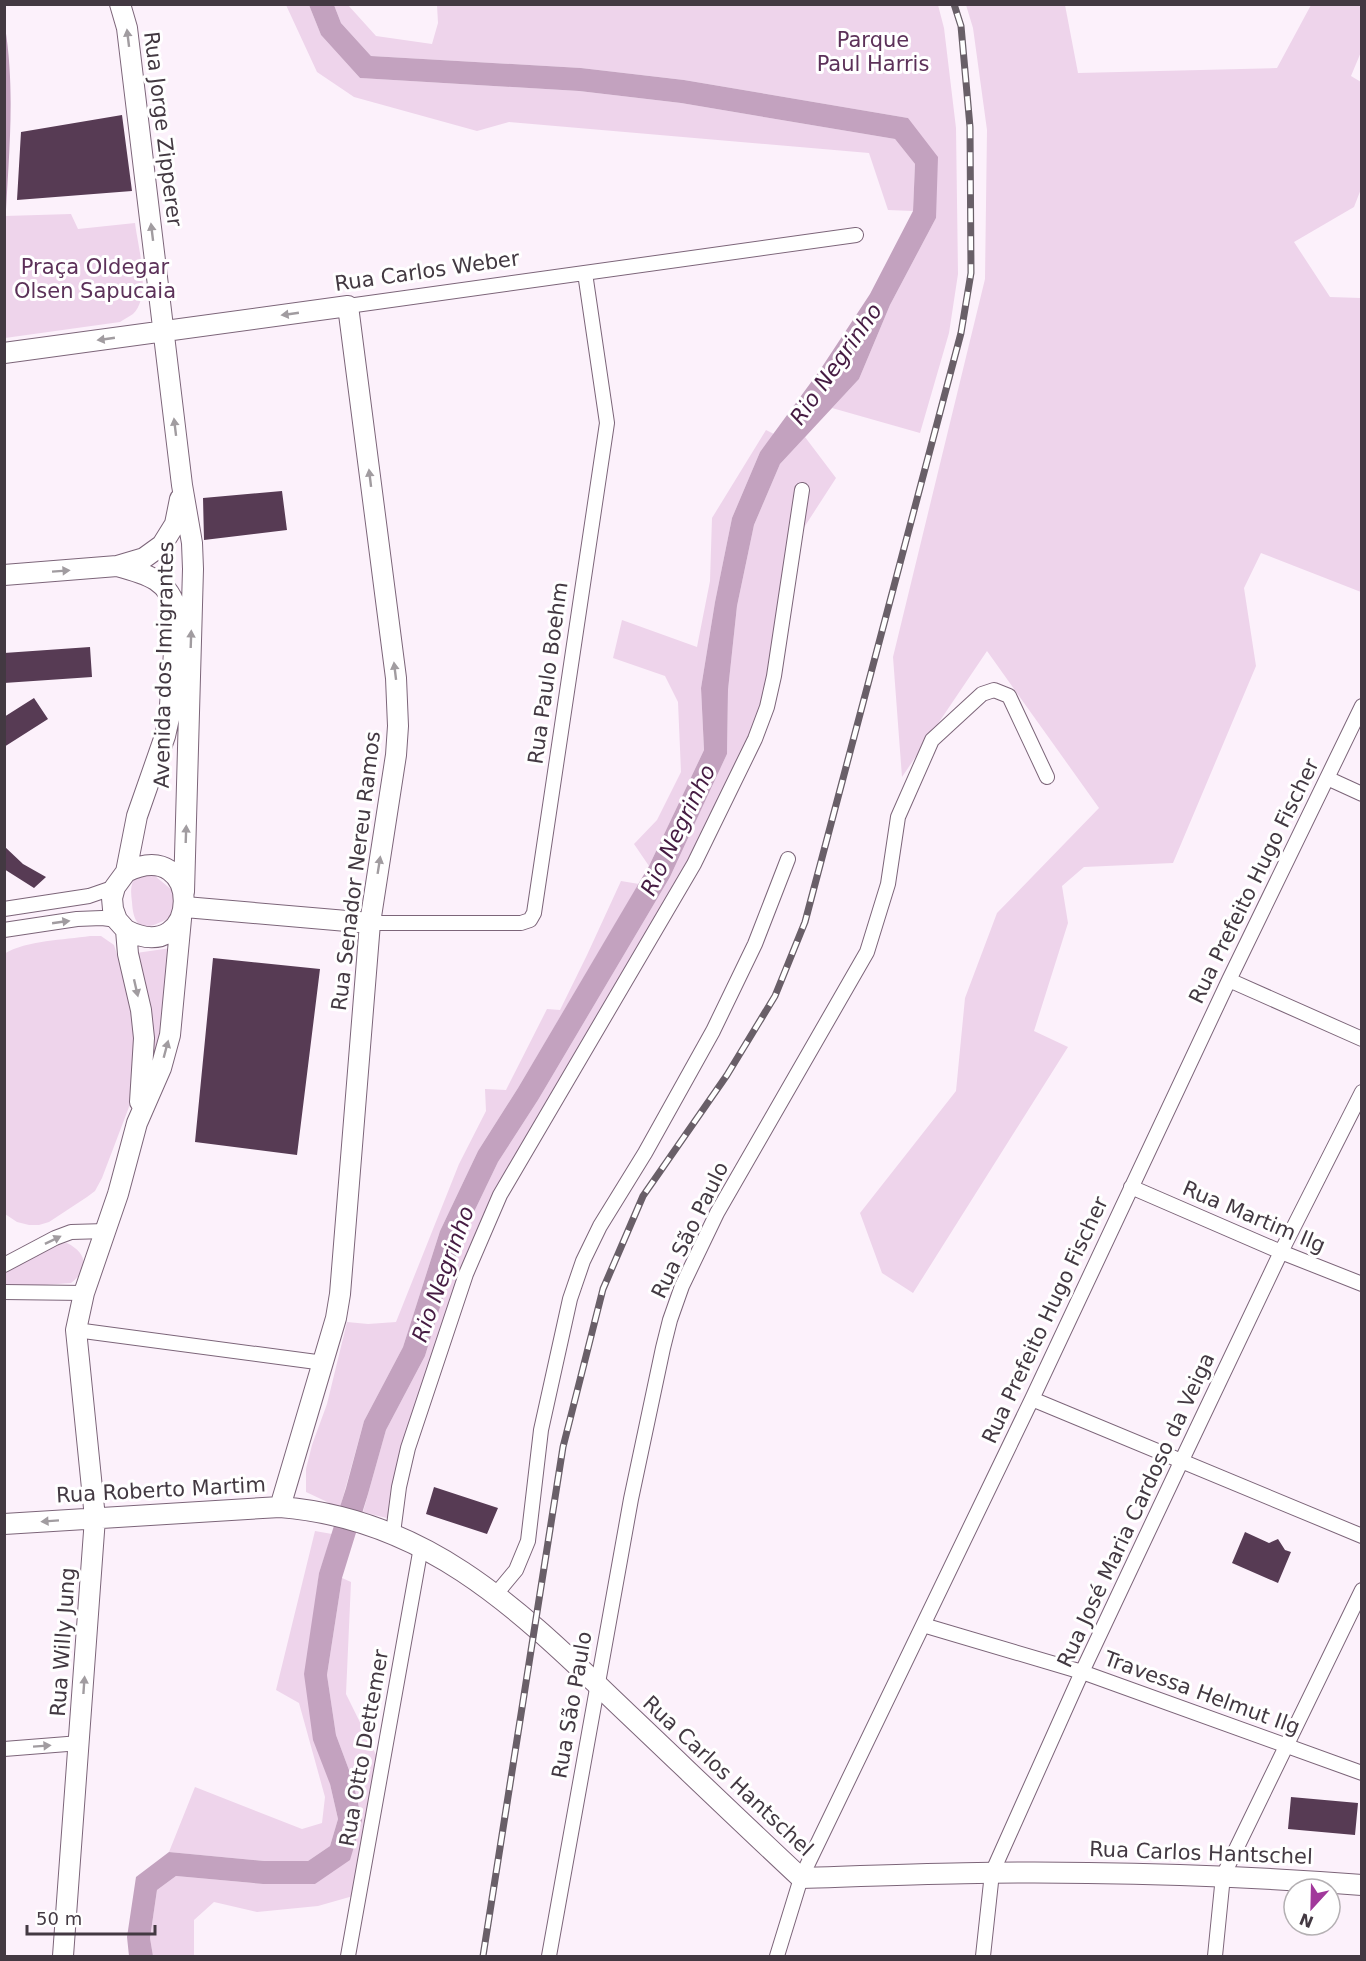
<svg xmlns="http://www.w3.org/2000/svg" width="1366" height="1961" viewBox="0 0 1366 1961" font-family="'DejaVu Sans',sans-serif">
<rect width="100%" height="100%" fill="#fcf1fb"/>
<path fill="#eed4eb" d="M 286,5 L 309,5 L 321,35 L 360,78 L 579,91 L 681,103 L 895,139 L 915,164 L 913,211 L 888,210 L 869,153 L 509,122 L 477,131 L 354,97 L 317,72 Z
M 334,5 L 348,5 L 376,36 L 432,44 L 438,23 L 437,5 L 938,5 L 944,28 L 956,128 L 958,274 L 949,333 L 920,433 L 832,408 L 859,379 L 890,305 L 936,218 L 908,118 L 684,80 L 581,68 L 371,56 L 341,23 Z
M 966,5 L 1065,5 L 1078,73 L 1277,68 L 1311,5 L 1361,5 L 1361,52 L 1351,76 L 1361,82 L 1361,189 L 1354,207 L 1294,242 L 1330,297 L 1361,298 L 1361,592 L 1261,553 L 1244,588 L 1256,666 L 1173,863 L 1084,867 L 1062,886 L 1068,923 L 1034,1031 L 1068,1047 L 913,1293 L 882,1273 L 860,1213 L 956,1091 L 965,998 L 997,913 L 1099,808 L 987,651 L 902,777 L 893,657 L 985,279 L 987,130 L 973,28 Z
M 71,214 L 78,229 L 135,223 C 138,247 152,296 133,314 C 129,317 124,319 120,322 L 5,338 L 5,216 Z
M 766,430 L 774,434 L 760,452 L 732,518 L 715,602 L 701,688 L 704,750 L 649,866 L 634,844 L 657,820 L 681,772 L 678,702 L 665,676 L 613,658 L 622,620 L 697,647 L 710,581 L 712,518 Z
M 805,437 L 836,478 L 794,543 L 774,676 L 727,800 L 515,1166 L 449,1325 L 394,1520 L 363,1512 L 386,1430 L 425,1356 L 461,1239 L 498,1162 L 538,1100 L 670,877 L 727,754 L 728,690 L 737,606 L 754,525 L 780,464 Z
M 148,874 L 155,876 L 178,895 L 174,915 C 151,928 134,937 132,902 C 131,894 130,887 134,879 Z
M 621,881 L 639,884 L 518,1088 L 478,1151 L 440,1231 L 403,1347 L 364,1421 L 340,1508 L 306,1492 L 306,1469 L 312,1445 L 327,1404 L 347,1322 L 368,1324 L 396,1322 L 459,1164 L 486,1111 L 485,1089 L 506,1090 L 547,1009 L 560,1010 L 587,955 Z
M 90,936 L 101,936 L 114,945 L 129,993 L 135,1032 L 132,1099 L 102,1178 L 95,1191 L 87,1197 L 49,1222 L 39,1225 L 29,1225 L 17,1222 L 5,1214 L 4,954 C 27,940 64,940 90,936 Z
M 171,948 L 169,996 L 152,1081 L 152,1035 L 136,953 Z
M 67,1243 C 87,1253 90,1269 71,1283 L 5,1288 L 5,1271 L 56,1244 Z
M 315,1531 L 332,1534 L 319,1573 L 313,1623 L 330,1784 L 338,1819 L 330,1846 L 308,1861 L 264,1861 L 169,1852 L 195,1787 L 302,1829 L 322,1823 L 325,1797 L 299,1703 L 276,1690 Z
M 342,1578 L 351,1582 L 346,1694 L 382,1767 L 360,1894 L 318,1906 L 257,1912 L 214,1902 L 194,1920 L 194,1956 L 153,1956 L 150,1938 L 157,1890 L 176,1876 L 263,1884 L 315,1884 L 362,1820 L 352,1778 L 336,1735 L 327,1675 Z"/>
<path fill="#c3a2bf" d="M 309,5 L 334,5 L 341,23 L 371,56 L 581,68 L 684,80 L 908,118 L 938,157 L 936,218 L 890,305 L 859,379 L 780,464 L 754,525 L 737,606 L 728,690 L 727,754 L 670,877 L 538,1100 L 498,1162 L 461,1239 L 425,1356 L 386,1430 L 368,1494 L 342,1578 L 327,1675 L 336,1735 L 352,1778 L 362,1820 L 350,1860 L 315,1884 L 263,1884 L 176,1876 L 157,1890 L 150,1938 L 153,1956 L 129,1956 L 127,1937 L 136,1877 L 169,1852 L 264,1861 L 308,1861 L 330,1846 L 338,1819 L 330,1784 L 313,1740 L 304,1674 L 319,1573 L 346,1488 L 364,1421 L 403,1347 L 440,1231 L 478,1151 L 518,1088 L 649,866 L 704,750 L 701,688 L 715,602 L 732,518 L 760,452 L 820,370 L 870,294 L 913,211 L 915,164 L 895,139 L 681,103 L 579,91 L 360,78 L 321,35 Z
M 5,27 C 16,93 8,163 5,230 Z"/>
<path fill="#573b54" d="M 122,115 L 132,191 L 17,200 L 21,132 Z
M 282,491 L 287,530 L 204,540 L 203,498 Z
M 90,647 L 92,677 L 4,683 L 4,653 Z
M 34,698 L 48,719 L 4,747 L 4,717 Z
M 4,846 L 23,864 L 46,877 L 34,888 L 4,869 Z
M 213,958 L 320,969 L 297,1155 L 195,1142 Z
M 434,1487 L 498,1508 L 487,1534 L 426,1514 Z
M 1245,1532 L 1269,1543 L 1278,1539 L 1285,1550 L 1291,1552 L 1278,1583 L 1232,1563 Z
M 1291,1797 L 1358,1803 L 1355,1835 L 1288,1829 Z"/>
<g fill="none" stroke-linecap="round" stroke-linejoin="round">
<defs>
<path id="street" d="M 348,306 L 856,235
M 1327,778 L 1362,794
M 4,909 L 89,896 L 115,887
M 370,923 L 521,923 L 530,920 L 534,913 L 607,423 L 585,273
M 4,930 L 77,919 L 102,918 L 117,920
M 1229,980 L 1362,1039
M 1131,1187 L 1281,1252 L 1362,1284
M 4,1265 L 55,1238 L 71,1232 L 106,1231
M 4,1292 L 84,1293
M 76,1330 L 324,1363
M 1032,1399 L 1362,1536
M 393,1533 L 399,1487 L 408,1448 L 466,1274 L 500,1195 L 694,864 L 755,739 L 767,707 L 774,676 L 802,490
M 496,1594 L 516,1570 L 528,1541 L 541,1430 L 570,1299 L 583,1261 L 600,1226 L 645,1153 L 713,1031 L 755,944 L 788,859
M 923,1625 L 1082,1672 L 1362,1773
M 4,1749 L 80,1743
M 348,1956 L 421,1547
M 549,1956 L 631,1499 L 663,1348 L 670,1320 L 682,1286 L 717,1213 L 867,952 L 888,884 L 898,817 L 932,740 L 982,694 L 994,690 L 1009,696 L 1047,777
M 777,1956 L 801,1878 L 1032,1399 L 1229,980 L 1362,706
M 983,1956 L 992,1873 L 1082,1672 L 1181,1462 L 1281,1252 L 1362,1092
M 1215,1956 L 1223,1876 L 1362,1590"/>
<path id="secondary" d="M 120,4 L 127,28 L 182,485 L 192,543 L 193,569 L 184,892
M 4,353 L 348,306 L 396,678 L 398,726 L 396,755 L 370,923 L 340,1294 L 336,1318 L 280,1507
M 117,566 C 147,574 170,580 177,613 L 169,718 L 165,736 L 137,816 L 126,872 L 115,887 L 112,898 L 113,909 L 117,920 L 126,930 L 128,954 L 141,1010 L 144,1038 L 140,1102
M 4,575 L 117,566 L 144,558 L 162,545 L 175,524 L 180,499
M 185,907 L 370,923
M 126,930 C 202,969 204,834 126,872
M 4,1524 L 280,1507 C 431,1519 523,1614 626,1712 C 684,1767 742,1823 801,1878 C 896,1875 992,1871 1088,1873 C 1179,1874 1270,1878 1362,1885
M 63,1956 L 95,1518 L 76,1330 L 84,1293 L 118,1194 L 137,1123 L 161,1068 L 170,1035 L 181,919"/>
</defs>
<use href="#street" stroke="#7c6579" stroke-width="16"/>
<use href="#secondary" stroke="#7c6579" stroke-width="22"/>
<use href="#street" stroke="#fff" stroke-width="14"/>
<use href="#secondary" stroke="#fff" stroke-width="20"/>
<defs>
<path id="rail" d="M 483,1956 L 563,1447 L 603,1289 L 643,1196 L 727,1075 L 775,996 L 805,922 L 961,333 L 971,273 L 970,127 L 961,26 L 954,4"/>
</defs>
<use href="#rail" stroke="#695f68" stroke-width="7"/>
<use href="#rail" stroke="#fff" stroke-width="4.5" stroke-dasharray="14" stroke-linecap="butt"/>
</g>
<defs><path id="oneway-solid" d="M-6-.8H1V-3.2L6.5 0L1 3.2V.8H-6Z" transform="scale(1.5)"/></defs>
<g fill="#a19ca0">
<use href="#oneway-solid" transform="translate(128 38) rotate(-97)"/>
<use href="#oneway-solid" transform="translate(152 232) rotate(-97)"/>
<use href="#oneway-solid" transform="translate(290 314) rotate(172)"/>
<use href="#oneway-solid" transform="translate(106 339) rotate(172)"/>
<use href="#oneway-solid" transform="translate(175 427) rotate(-97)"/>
<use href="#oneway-solid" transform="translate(370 478) rotate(-97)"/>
<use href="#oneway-solid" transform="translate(61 571) rotate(-4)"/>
<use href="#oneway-solid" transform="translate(191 639) rotate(-88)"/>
<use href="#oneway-solid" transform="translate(395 671) rotate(-97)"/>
<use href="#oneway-solid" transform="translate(186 834) rotate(-88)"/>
<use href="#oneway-solid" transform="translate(379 865) rotate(-81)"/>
<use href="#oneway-solid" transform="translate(61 922) rotate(-8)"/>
<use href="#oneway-solid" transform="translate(136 988) rotate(77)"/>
<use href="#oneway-solid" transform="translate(166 1049) rotate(-75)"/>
<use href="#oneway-solid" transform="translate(53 1240) rotate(-26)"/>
<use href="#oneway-solid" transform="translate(50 1521) rotate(176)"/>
<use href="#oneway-solid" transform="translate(84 1685) rotate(-86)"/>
<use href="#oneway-solid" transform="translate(42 1746) rotate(-4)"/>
</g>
<g text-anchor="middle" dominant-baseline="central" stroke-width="6" stroke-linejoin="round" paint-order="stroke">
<g font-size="21" fill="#5c3159" stroke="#fff">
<text x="873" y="40">Parque<tspan x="873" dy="24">Paul Harris</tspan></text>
<text x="95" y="267">Praça Oldegar<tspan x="95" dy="24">Olsen Sapucaia</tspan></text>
</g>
<g font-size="21" fill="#433942" stroke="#fff">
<text transform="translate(163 129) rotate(83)">Rua Jorge Zipperer</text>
<text transform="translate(427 271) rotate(-8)">Rua Carlos Weber</text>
<text transform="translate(164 665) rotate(-89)">Avenida dos Imigrantes</text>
<text transform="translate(548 673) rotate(-82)">Rua Paulo Boehm</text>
<text transform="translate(356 871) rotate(-83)">Rua Senador Nereu Ramos</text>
<text transform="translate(1254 881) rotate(-64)">Rua Prefeito Hugo Fischer</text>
<text transform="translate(1254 1217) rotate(23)">Rua Martim Ilg</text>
<text transform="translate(690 1230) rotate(-64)">Rua São Paulo</text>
<text transform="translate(1045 1320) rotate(-65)">Rua Prefeito Hugo Fischer</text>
<text transform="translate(161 1490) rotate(-3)">Rua Roberto Martim</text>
<text transform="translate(1136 1510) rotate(-65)">Rua José Maria Cardoso da Veiga</text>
<text transform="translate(63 1642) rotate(-86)">Rua Willy Jung</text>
<text transform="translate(1202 1693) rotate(20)">Travessa Helmut Ilg</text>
<text transform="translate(572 1705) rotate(-80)">Rua São Paulo</text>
<text transform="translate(364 1748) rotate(-80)">Rua Otto Dettemer</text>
<text transform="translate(728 1776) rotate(43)">Rua Carlos Hantschel</text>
<text transform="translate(1201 1853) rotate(2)">Rua Carlos Hantschel</text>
</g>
<g font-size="22" font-style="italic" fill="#451b42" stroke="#fff">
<text transform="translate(836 364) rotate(-55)">Rio Negrinho</text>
<text transform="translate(678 830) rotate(-64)">Rio Negrinho</text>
<text transform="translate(443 1274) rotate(-70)">Rio Negrinho</text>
</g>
</g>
<rect width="1366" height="1961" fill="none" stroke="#433942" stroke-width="12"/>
<g transform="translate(1312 1907) rotate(202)"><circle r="28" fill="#ffffff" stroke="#b4b0b3" stroke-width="1.5"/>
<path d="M0-4.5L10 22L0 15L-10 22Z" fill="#a1389b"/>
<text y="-9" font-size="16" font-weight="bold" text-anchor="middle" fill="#433942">N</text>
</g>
<path d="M27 1925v9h128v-9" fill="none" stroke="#433942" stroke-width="3"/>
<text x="36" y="1925" font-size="18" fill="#433942" stroke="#ffffff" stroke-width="4.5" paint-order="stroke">50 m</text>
</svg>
